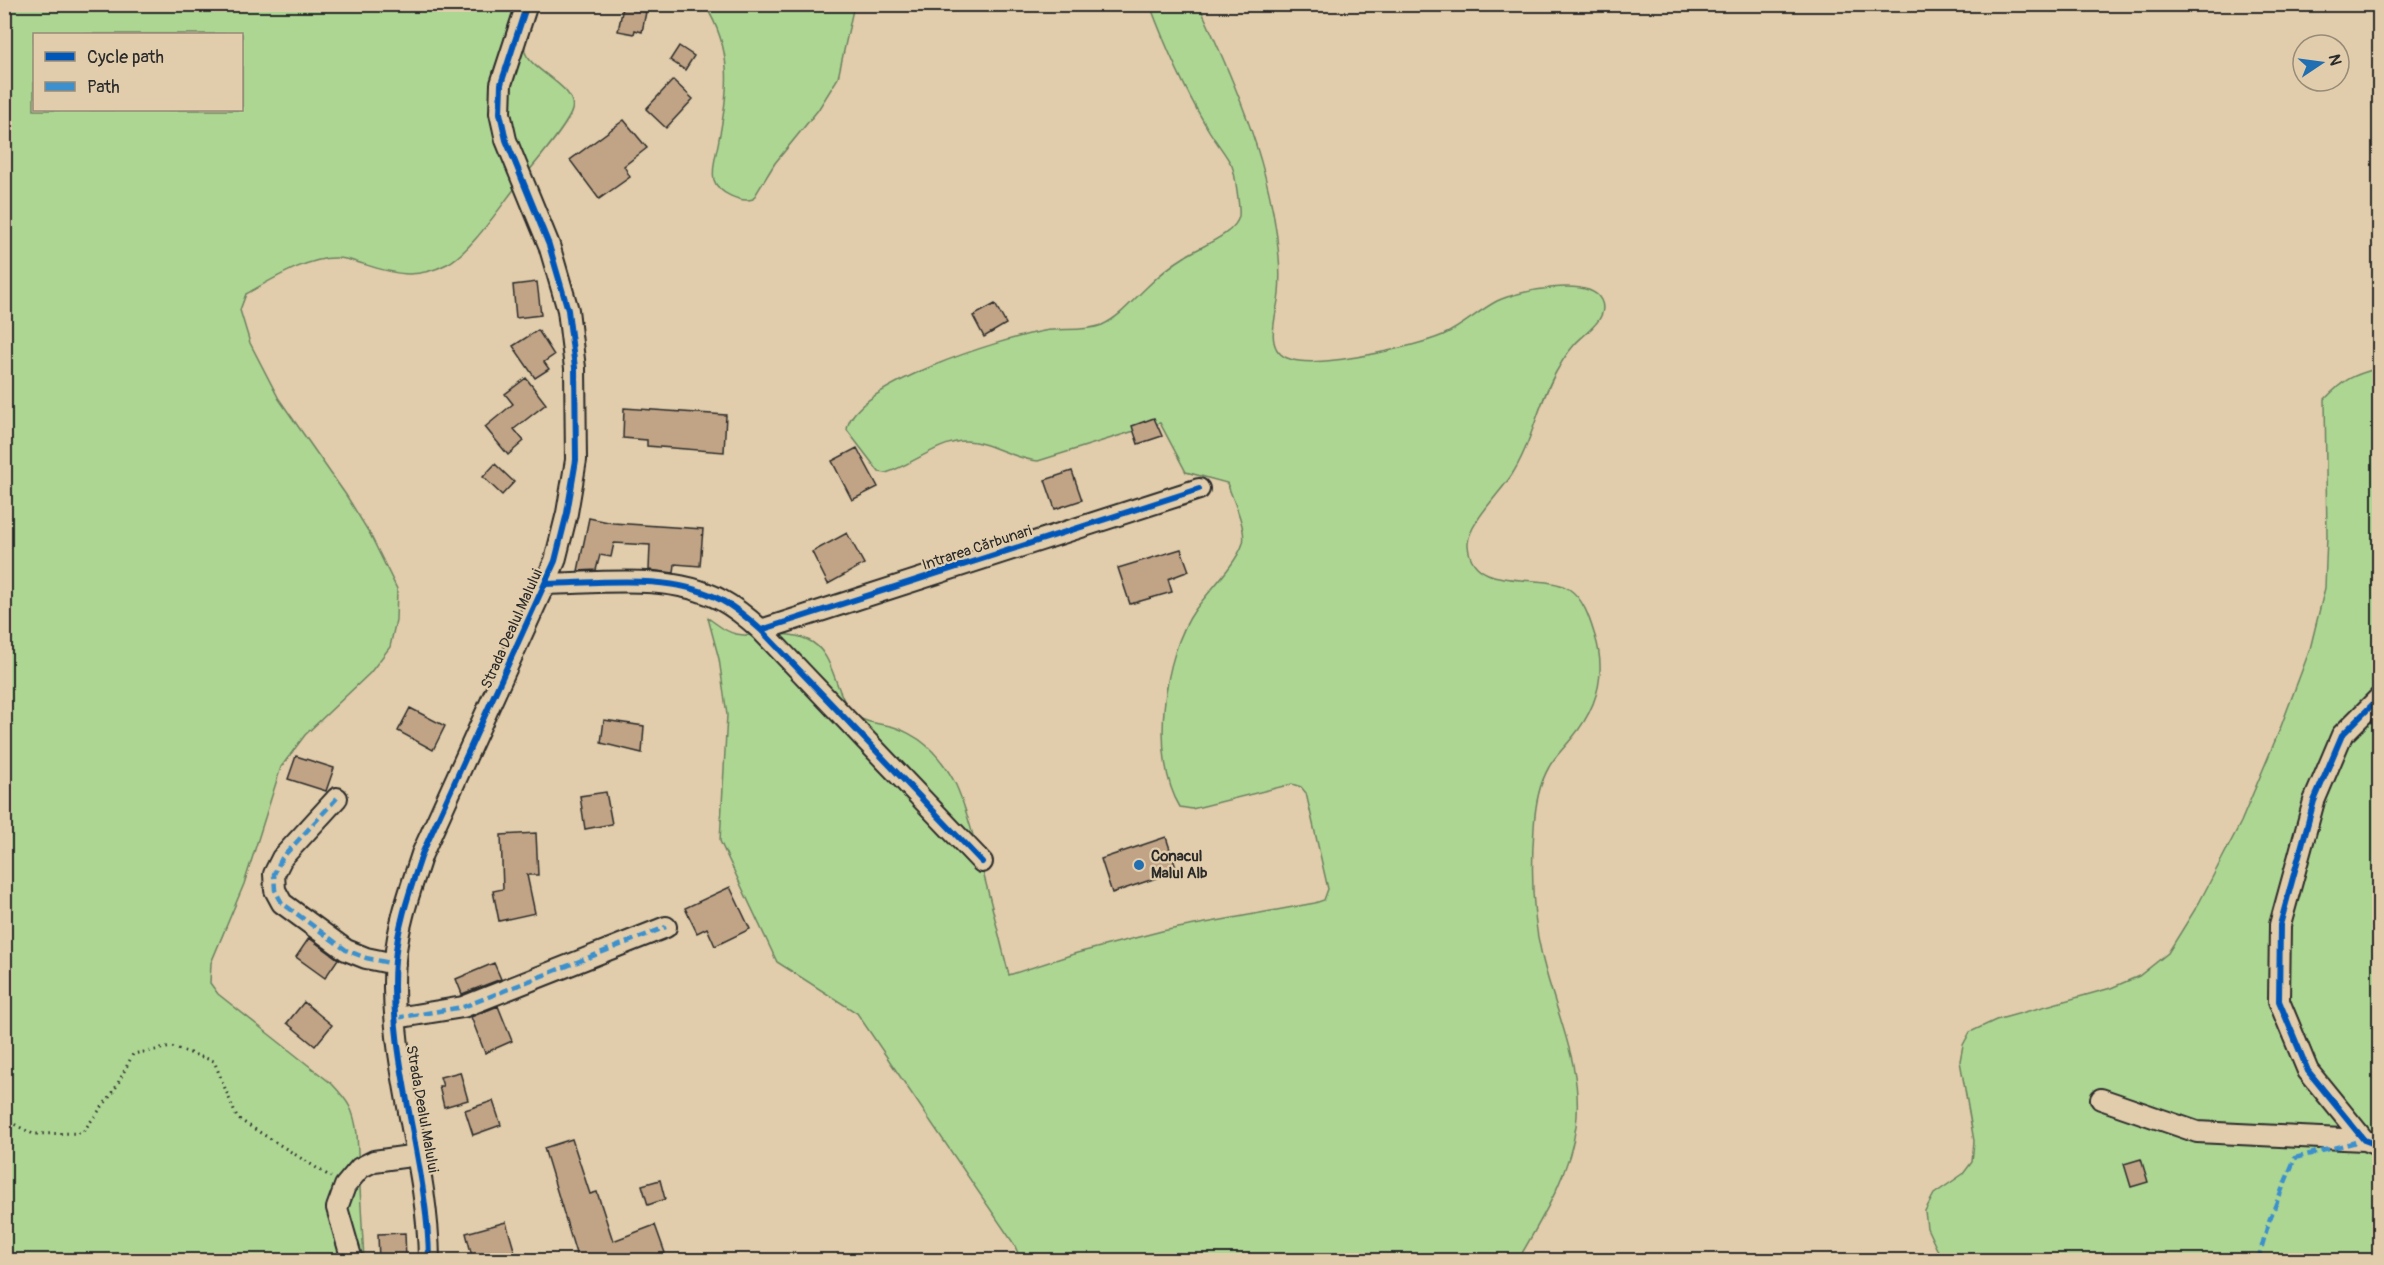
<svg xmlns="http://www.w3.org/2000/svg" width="2384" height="1265" viewBox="0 0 2384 1265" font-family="Pangolin,sans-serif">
<rect width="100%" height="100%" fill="#e1cdab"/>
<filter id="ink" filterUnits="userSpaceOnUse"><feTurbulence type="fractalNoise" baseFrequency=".0167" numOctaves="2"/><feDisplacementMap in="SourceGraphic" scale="12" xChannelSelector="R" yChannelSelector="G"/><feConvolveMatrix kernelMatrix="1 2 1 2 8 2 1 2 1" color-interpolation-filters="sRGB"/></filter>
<g filter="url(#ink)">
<path fill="#add693" stroke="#6c805f" stroke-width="1.5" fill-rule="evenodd" d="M 5,5 L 538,5 C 534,15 522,42 525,52 C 532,72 578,87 572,110 C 568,126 531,168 519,183 C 502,204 470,253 447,264 C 414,281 392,273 360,263 C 353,261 345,258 338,258 C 309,256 271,280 246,294 L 240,310 L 250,343 L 279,399 L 346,495 L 370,534 L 397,589 L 396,620 L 390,647 L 370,673 L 305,735 L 281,767 L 244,884 L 211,963 L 210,983 L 218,994 L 332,1084 C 349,1102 354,1110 357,1134 L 364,1260 L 5,1260 ZM 34,34 L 242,34 L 242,110 L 34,110 Z
M 705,5 L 854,5 L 838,78 L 818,110 L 775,163 L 753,199 C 741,203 718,193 714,180 C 711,168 717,152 719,139 C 729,89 733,50 705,5 Z
M 1150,5 L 1199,5 C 1236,85 1272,168 1279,257 C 1280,269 1280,282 1279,294 C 1277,314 1262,351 1290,359 C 1318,369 1415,347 1443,335 C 1463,326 1478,311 1497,301 C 1518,291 1589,276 1601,300 C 1610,318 1585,333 1575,344 C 1569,351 1563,359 1559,367 C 1538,401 1533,442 1511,476 C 1500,493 1467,525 1468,545 C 1471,595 1542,571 1569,589 C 1584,599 1590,620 1595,636 C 1607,674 1597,708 1572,738 C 1564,748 1555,756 1549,767 C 1538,786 1535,807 1534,828 C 1531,870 1532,916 1542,956 C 1555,1013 1584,1066 1576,1126 C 1570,1174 1541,1220 1518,1260 L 1021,1260 L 1014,1244 L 857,1013 L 777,962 L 720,841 L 727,715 L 719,659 L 708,618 C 717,624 725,632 736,634 C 760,639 785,629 808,640 C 835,652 833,691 852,712 C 863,723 876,723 890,726 C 902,729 917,737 926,745 C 937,755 947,768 954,781 C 964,801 970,825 976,846 C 988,889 998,932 1009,975 L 1077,953 L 1162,931 L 1315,903 L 1324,900 L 1328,889 L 1306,793 L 1301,787 L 1292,784 L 1192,809 L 1180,807 C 1150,758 1163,655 1195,610 C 1208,592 1237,563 1243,543 C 1247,529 1232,497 1227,483 L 1186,472 L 1160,423 L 1038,461 C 1013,459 988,441 965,441 C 940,441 911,465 886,473 L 879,472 L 847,430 C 851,385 1004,338 1044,331 C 1062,328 1084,332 1102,325 C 1120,317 1133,300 1147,287 C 1159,275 1171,265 1186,256 C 1199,247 1236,234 1239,216 C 1240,208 1235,173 1232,166 C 1225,152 1213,139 1205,124 C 1183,86 1165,45 1150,5 Z
M 2379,368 L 2379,1260 L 1942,1260 L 1927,1228 L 1925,1211 L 1934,1194 L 1963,1174 L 1972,1162 L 1974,1141 L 1960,1061 L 1963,1045 L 1970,1032 L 1996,1020 L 2111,988 L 2139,976 L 2168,953 L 2199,903 L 2241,822 L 2280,729 L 2310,649 L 2325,588 L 2327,536 L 2325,399 C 2344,379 2353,375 2379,368 Z"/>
<path fill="#c1a486" stroke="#2b2b2b" stroke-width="1.5" d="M 623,7 L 646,12 L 642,32 L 635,30 L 634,34 L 618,31 Z
M 679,46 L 694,56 L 685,70 L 670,60 Z
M 673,80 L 693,99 L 666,128 L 646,109 Z
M 624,120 L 647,148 L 624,166 L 630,177 L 599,199 L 570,160 Z
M 537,282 L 541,315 L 516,318 L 513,285 Z
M 995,304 L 1006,324 L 984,337 L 973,316 Z
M 538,330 L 554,355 L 544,362 L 549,369 L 535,378 L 513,346 Z
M 526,378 L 546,404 L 514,429 L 524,441 L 508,455 L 485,427 L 513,404 L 505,394 Z
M 624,408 L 726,415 L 724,452 L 647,446 L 647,440 L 623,438 Z
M 1154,418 L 1162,436 L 1138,444 L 1132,426 Z
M 857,448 L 878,487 L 852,500 L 832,461 Z
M 495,464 L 514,482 L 502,495 L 483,477 Z
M 1072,471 L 1082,500 L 1055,509 L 1045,480 Z
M 589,518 L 613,523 L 703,529 L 700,566 L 675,564 L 674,573 L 649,570 L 650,545 L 614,543 L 611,557 L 600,555 L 596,570 L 578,571 Z
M 847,533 L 864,564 L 828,584 L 812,552 Z
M 1181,549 L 1189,571 L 1168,579 L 1172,592 L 1130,604 L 1118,568 Z
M 410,708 L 445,726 L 433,750 L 398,731 Z
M 604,720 L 644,726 L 642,753 L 601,743 Z
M 296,756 L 334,768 L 326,791 L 288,779 Z
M 606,792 L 612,824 L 585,829 L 580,796 Z
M 536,833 L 538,875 L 527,875 L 535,913 L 499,921 L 493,891 L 503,889 L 501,835 Z
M 1166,837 L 1177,871 L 1112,893 L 1101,859 Z
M 730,887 L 750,929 L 715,946 L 707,928 L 697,933 L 685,908 Z
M 309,938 L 338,959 L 325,978 L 296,957 Z
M 494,963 L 501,979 L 462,994 L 456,979 Z
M 304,1002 L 332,1025 L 315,1046 L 287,1023 Z
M 498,1006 L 512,1041 L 485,1053 L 471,1017 Z
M 460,1072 L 468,1100 L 444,1107 L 439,1086 L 443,1086 L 440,1077 Z
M 493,1101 L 501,1125 L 473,1135 L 465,1110 Z
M 572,1139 L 590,1194 L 597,1192 L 613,1241 L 655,1225 L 665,1253 L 644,1260 L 578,1260 L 544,1148 Z
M 2141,1159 L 2148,1182 L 2131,1187 L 2124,1164 Z
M 660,1180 L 665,1199 L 648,1205 L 642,1185 Z
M 506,1222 L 517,1260 L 497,1260 L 496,1253 L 473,1260 L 466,1233 Z
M 405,1233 L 406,1260 L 379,1260 L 378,1234 Z"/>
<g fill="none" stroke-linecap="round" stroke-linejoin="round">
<defs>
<path id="minor" d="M 546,584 C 601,583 670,573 721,600 C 736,608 749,619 761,630 L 982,862
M 761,630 L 1199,489
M 2380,697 L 2342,735 L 2314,801 L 2280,925 L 2279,1001 L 2308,1071 L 2364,1140 L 2380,1146
M 337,798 L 282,858 L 274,874 L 275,890 L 282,903 L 346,950 L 366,958 L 395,964
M 396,1018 L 463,1007 L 666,927
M 2101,1099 L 2197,1132 L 2364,1140
M 352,1260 L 337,1208 L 345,1186 L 360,1168 L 374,1161 L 418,1155
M 429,1260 C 428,1159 387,1061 395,960 C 398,923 411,888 422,854 L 555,561 L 567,513 L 576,460 L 575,368 L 568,310 L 549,245 L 506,140 L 500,113 L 501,84 L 527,4"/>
</defs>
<use href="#minor" stroke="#2b2b2b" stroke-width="24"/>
<path stroke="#2b2b2b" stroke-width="3" stroke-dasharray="1.5 4.5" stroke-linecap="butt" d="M 4,1119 L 33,1134 L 82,1133 L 114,1091 L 133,1054 L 172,1047 L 214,1061 L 237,1118 L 331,1177"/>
<use href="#minor" stroke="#e1cdab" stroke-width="20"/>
<path stroke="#3b90cd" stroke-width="4.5" stroke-dasharray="9 4.5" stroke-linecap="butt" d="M 337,798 L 282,858 L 274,874 L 275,890 L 282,903 L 346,950 L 366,958 L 395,964
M 396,1018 L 463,1007 L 666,927
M 2258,1260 L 2269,1221 L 2295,1158 L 2364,1140"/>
<defs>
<path id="cycleway" d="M 546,584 C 601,583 670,573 721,600 C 736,608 749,619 761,630 L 982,862
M 761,630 L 1199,489
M 2380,697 L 2342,735 L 2314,801 L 2280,925 L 2279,1001 L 2308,1071 L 2364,1140 L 2380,1146
M 429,1260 C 428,1159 387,1061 395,960 C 398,923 411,888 422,854 L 555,561 L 567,513 L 576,460 L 575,368 L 568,310 L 549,245 L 506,140 L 500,113 L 501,84 L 527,4"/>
</defs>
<use href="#cycleway" stroke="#e1cdab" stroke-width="10"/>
<use href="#cycleway" stroke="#0057b8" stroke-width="6"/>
</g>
</g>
<circle fill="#1f6fb2" stroke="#e1cdab" stroke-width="2" cx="1139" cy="865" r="6"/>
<g text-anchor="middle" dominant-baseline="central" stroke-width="4.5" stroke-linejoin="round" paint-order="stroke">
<g font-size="15" fill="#2b2b2b" stroke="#e1cdab">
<text transform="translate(977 548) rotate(-18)">Intrarea Cărbunari</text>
<text transform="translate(512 629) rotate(-66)">Strada Dealul Malului</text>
<text transform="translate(422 1109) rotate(80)">Strada Dealul Malului</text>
</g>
<g font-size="15" font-weight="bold" fill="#2b2b2b" stroke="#e1cdab" text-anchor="start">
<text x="1151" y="856">Conacul<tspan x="1151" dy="17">Malul Alb</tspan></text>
</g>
</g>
<rect width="2384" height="1265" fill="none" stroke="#e1cdab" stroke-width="24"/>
<rect x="12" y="12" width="2360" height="1241" fill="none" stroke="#2b2b2b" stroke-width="2" filter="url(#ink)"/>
<rect x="33" y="33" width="210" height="78" fill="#e1cdab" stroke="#988c78" stroke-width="1.5"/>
<rect x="45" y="52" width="30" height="9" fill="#0057b8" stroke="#988c78" stroke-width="1.5"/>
<text x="87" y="63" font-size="18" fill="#2b2b2b">Cycle path</text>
<rect x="45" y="82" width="30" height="9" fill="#3b90cd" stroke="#988c78" stroke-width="1.5"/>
<text x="87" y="93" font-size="18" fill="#2b2b2b">Path</text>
<g transform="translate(2321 63) rotate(77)"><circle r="28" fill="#e1cdab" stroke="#988c78" stroke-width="1.5"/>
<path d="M0-4.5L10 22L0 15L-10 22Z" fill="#1f6fb2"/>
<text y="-9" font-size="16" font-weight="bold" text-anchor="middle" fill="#2b2b2b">N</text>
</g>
</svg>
